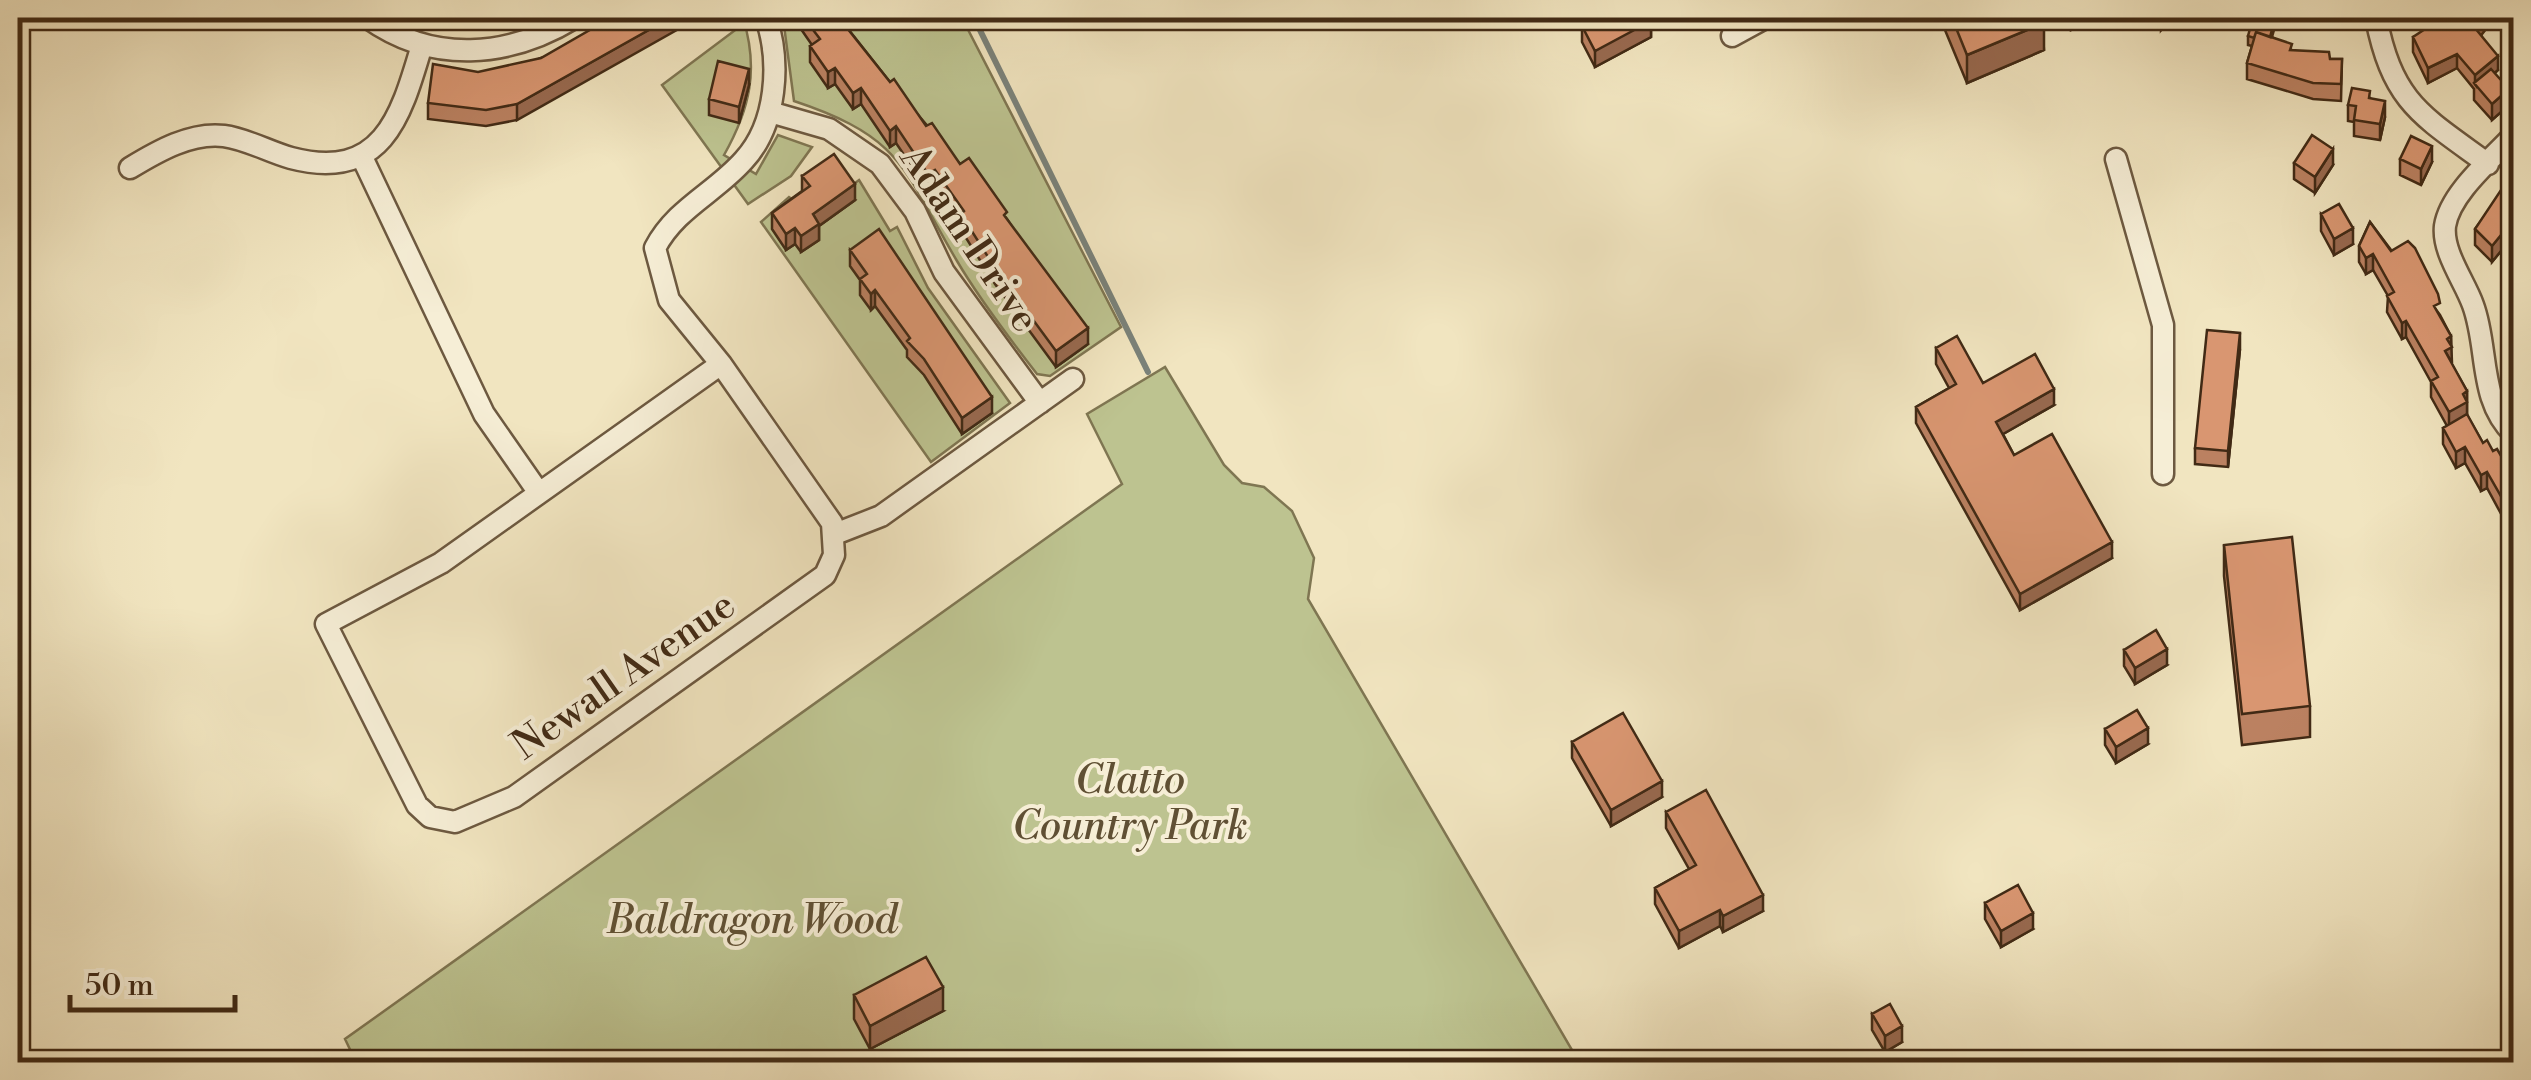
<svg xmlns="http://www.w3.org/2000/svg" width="2531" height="1080" viewBox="0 0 2531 1080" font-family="'Libre Bodoni',serif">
<rect width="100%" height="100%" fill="#f1e5c0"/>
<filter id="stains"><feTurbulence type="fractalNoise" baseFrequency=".002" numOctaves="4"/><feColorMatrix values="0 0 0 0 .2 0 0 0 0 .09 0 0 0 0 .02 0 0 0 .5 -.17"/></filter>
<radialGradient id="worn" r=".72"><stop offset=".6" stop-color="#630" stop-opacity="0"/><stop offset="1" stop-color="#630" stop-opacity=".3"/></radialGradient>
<path fill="#bdc390" stroke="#7f7652" stroke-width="2.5" d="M 737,18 L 743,18 C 759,69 750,109 724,155 L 756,174 L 778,135 L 812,147 L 791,176 L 748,204 L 662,85 L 738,28 Z
M 783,18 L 962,18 L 1121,327 L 1050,376 L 1037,374 C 1009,338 980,300 957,261 C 903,170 905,138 794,101 Z
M 859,180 L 890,231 L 897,227 L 928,288 L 1010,403 L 931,462 L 761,222 L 789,197 L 824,222 L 854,201 L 847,189 Z
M 1165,367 L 1224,465 L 1242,483 L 1264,487 L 1292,511 L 1314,558 L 1308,599 L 1579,1062 L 356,1062 L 345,1039 L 1122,484 L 1087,414 Z"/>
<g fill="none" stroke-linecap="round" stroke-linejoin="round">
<path stroke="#7a827a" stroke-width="6" d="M 974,18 L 1148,372"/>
<defs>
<path id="minor" d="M 368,18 C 433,64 508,58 574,18
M 2376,18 C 2393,103 2421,115 2488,164
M 1732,36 L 1765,18
M 770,112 L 829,129 L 880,164 L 915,211 L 944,272 L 1040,403
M 2514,135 C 2492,159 2450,193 2445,226 C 2442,252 2465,282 2473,305 C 2489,348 2478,400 2514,434
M 361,155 L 484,414 L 539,493
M 2116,159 L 2163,325 L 2163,474
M 130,168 C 158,151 191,132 224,136 C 247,139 269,152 291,158 C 383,182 401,116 422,45
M 721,364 L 441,563 L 326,624 L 417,805 L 430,817 L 455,822 L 514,797 L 825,575 L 834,555 L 832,523 L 721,364 L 669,300 L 655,248 C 676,208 715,193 744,160 C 777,124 781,62 766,18
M 835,534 L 881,516 L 1073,379"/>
</defs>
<use href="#minor" stroke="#6d5940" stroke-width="25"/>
<use href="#minor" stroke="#f6eed6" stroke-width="20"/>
</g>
<path fill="#bb8161" stroke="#412a15" stroke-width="2.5" d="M 801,18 L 845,18 L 845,25 L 890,82 L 1007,219 L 1088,344 L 1056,367 L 995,284 L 961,230 L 961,222 L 935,186 L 928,190 L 896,143 L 890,147 L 861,104 L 853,109 L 835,84 L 828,88 L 810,62 L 810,46 L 812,45 L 801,29 Z
M 1940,18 L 2046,18 L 2042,19 L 2044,50 L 1967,83 Z
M 2145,18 L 2170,18 L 2161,30 Z
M 2493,18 L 2481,35 L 2498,70 L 2495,73 L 2509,105 L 2492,120 L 2474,100 L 2474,89 L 2457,68 L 2428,83 L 2413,52 L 2413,37 Z
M 1651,22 L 1651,37 L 1595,67 L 1582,42 L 1582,26 Z
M 2274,30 L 2272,37 L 2292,50 L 2330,59 L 2342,59 L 2341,101 L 2313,99 L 2247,79 L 2247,63 L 2252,46 L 2248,45 L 2248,36 Z
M 541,58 L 517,120 L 486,126 L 428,119 L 428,103 Z
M 749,85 L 739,123 L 709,115 L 709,99 Z
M 2370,98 L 2385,117 L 2380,140 L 2354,136 L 2354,122 L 2348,121 L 2348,105 Z
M 2400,159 L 2432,162 L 2421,185 L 2400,175 Z
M 2294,163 L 2333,165 L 2315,193 L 2294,179 Z
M 802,176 L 855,200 L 819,226 L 819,240 L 801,252 L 795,244 L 786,250 L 772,229 L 772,213 L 802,191 Z
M 2514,177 L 2514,235 L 2492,262 L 2475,245 L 2475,229 Z
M 2321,214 L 2353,244 L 2334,255 L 2321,231 Z
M 2370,222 L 2440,315 L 2451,336 L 2451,363 L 2467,391 L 2467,415 L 2483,443 L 2493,451 L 2510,471 L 2514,469 L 2514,551 L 2512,534 L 2487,488 L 2481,491 L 2465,463 L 2456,468 L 2443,444 L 2443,428 L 2447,426 L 2431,397 L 2431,382 L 2406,337 L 2402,339 L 2387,312 L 2388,296 L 2373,270 L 2366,274 L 2359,262 L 2359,246 Z
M 850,250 L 992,413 L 962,434 L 924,375 L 907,357 L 907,350 L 875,306 L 871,310 L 860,295 L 860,280 L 850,266 Z
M 2514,279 L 2514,309 L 2509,296 L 2509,280 Z
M 1936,348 L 1983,383 L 2054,405 L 2003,434 L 2014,455 L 2112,558 L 2020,610 L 1916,423 L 1916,407 L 1949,388 L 1936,364 Z
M 2240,349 L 2228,467 L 2195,464 L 2195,448 Z
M 2224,545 L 2310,706 L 2310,737 L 2242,745 L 2224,576 Z
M 2124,650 L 2167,665 L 2135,684 L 2124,666 Z
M 2105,729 L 2148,744 L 2116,763 L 2105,745 Z
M 1572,742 L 1662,797 L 1611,826 L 1572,758 Z
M 1666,812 L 1763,911 L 1723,932 L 1720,926 L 1679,948 L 1655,904 L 1655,888 L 1689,869 L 1666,828 Z
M 1985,903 L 2033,929 L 2001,947 L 1985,919 Z
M 854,995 L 943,1011 L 870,1049 L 854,1019 Z
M 1872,1014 L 1902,1042 L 1885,1052 L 1872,1030 Z"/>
<path fill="#98694f" stroke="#412a15" stroke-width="2.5" d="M 670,18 L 698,18 L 517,120 L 517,104 Z
M 1644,18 L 1659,18 L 1651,22 L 1651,37 L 1595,67 L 1595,51 Z
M 2071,18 L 2097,18 L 2097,19 L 2071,30 Z
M 2161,18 L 2170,18 L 2161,30 Z
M 2484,18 L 2493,18 L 2493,20 L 2475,43 L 2475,28 Z
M 2044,23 L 2044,50 L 1967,83 L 1967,55 Z
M 2457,54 L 2457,68 L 2428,83 L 2428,68 Z
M 2498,56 L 2498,70 L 2477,87 L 2475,84 L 2475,75 Z
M 835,68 L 835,84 L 828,88 L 828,72 Z
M 749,69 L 749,85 L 739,123 L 739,107 Z
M 861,88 L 861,104 L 853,109 L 853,93 Z
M 2509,89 L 2509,105 L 2492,120 L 2492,104 Z
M 2385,101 L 2385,117 L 2380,140 L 2380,124 Z
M 896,126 L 896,143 L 890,147 L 890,131 Z
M 2432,146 L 2432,162 L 2421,185 L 2421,169 Z
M 2333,149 L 2333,165 L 2315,193 L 2315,177 Z
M 935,170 L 935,186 L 928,190 L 928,174 Z
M 855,184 L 855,200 L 819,226 L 819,240 L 801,252 L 801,236 L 813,214 Z
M 2514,219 L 2514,235 L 2492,262 L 2492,246 Z
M 795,228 L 795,244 L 786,250 L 786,234 Z
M 2353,228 L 2353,244 L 2334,255 L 2334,239 Z
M 2373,254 L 2373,270 L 2366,274 L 2366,258 Z
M 875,290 L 875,306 L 871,310 L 871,294 Z
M 2406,321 L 2406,337 L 2402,339 L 2402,323 Z
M 1088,328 L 1088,344 L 1056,367 L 1056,351 Z
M 2240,333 L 2240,349 L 2228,467 L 2228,451 Z
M 2451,336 L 2452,363 L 2445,351 L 2447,339 Z
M 2054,389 L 2054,405 L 1996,438 L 1996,422 Z
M 2467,391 L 2467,418 L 2449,428 L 2449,412 L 2463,394 Z
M 992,397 L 992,413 L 962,434 L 962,418 Z
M 2465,447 L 2465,463 L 2456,468 L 2456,452 Z
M 2487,472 L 2487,488 L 2481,491 L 2481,475 Z
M 2112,542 L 2112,558 L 2020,610 L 2020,594 Z
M 2167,649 L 2167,665 L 2135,684 L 2135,668 Z
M 2148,728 L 2148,744 L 2116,763 L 2116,747 Z
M 1662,781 L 1662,797 L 1611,826 L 1611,810 Z
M 1763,895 L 1763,911 L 1723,932 L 1723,916 Z
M 1720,910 L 1720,926 L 1679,948 L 1679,931 Z
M 2033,913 L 2033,929 L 2001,947 L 2001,931 Z
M 943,987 L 943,1011 L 870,1049 L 870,1026 Z
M 1902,1026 L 1902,1042 L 1885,1052 L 1885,1036 Z"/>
<path fill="#d99671" stroke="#412a15" stroke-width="2.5" d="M 619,18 L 670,18 L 517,104 L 486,110 L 428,103 L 433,64 L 478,72 L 541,58 L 609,19 L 611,23 Z
M 804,18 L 839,18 L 890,82 L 894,79 L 926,126 L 932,123 L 960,164 L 969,158 L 1007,212 L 1004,215 L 1088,328 L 1056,351 L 995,268 L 961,214 L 964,211 L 935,170 L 928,174 L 896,126 L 890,131 L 861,88 L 853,93 L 835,68 L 828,72 L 810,46 L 820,39 Z
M 1598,18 L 1648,18 L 1651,21 L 1595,51 L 1582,26 Z
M 1952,18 L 2041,18 L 2044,23 L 1967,55 Z
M 2253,18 L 2274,22 L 2270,37 L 2256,32 L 2254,38 L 2248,36 Z
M 2442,18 L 2484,18 L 2475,28 L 2498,56 L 2475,75 L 2457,54 L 2428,68 L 2413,37 Z
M 2256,32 L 2292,44 L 2290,50 L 2329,52 L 2330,59 L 2342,59 L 2341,84 L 2313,83 L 2247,63 Z
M 718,61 L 749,69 L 739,107 L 709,99 Z
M 2491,69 L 2509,89 L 2492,104 L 2474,83 Z
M 2352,88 L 2370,91 L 2369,98 L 2385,101 L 2380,124 L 2354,120 L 2356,106 L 2348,105 Z
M 2312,135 L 2333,149 L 2315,177 L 2294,163 Z
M 2411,136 L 2432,146 L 2421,169 L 2400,159 Z
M 834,154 L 855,184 L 813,214 L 819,224 L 801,236 L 795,228 L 786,234 L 772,213 L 810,186 L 802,176 Z
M 2514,177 L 2514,219 L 2492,246 L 2475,229 L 2503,187 Z
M 2339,204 L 2353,228 L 2334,239 L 2321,214 Z
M 2370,222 L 2391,251 L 2408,241 L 2415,248 L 2438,294 L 2440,303 L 2434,306 L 2451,336 L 2447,339 L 2452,347 L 2445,351 L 2467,391 L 2463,394 L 2467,402 L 2449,412 L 2431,381 L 2438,377 L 2406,321 L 2402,323 L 2387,296 L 2394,292 L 2373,254 L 2366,258 L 2359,246 Z
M 879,229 L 992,397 L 962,418 L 924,359 L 907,341 L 910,338 L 875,290 L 871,294 L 860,279 L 867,274 L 850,250 Z
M 2514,279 L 2514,293 L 2509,280 Z
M 2207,330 L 2240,333 L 2228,451 L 2195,448 Z
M 1957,336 L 1983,383 L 2035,354 L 2054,389 L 1996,422 L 2014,455 L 2052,434 L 2112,542 L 2020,594 L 1916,407 L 1956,384 L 1936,348 Z
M 2467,414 L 2483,443 L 2487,440 L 2493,451 L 2497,449 L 2510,471 L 2514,469 L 2514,519 L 2487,472 L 2481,475 L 2465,447 L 2456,452 L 2443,428 Z
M 2292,537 L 2310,706 L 2242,714 L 2224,545 Z
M 2156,630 L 2167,649 L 2135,668 L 2124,650 Z
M 2137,710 L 2148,728 L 2116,747 L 2105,729 Z
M 1623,713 L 1662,781 L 1611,810 L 1572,742 Z
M 1706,790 L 1763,895 L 1723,916 L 1720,910 L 1679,931 L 1655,888 L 1696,865 L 1666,812 Z
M 2018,885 L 2033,913 L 2001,931 L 1985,903 Z
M 926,957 L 943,987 L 870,1026 L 854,995 Z
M 1890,1004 L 1902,1026 L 1885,1036 L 1872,1014 Z"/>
<g text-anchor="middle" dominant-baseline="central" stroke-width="8" stroke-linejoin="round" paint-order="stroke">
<g font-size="40" fill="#412a15" stroke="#f6eed6">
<text transform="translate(969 239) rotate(56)">Adam Drive</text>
<text transform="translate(624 676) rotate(-35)">Newall Avenue</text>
</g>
<g font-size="40" font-style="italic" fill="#605034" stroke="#f6eed6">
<text x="1130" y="781">Clatto<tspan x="1130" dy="46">Country Park</tspan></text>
<text x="752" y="921">Baldragon Wood</text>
</g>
</g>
<rect width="2531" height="1080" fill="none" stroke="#f1e5c0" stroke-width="60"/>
<rect x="20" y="20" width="2491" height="1040" fill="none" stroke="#412a15" stroke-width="5"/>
<rect x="30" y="30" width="2471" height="1020" fill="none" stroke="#412a15" stroke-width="2.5"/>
<path d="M70 995v15h165v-15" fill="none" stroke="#412a15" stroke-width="5"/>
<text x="85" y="995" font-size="30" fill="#412a15" stroke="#f6eed6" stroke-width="8" paint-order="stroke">50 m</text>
<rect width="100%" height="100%" filter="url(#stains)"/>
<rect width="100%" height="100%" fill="url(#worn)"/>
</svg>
